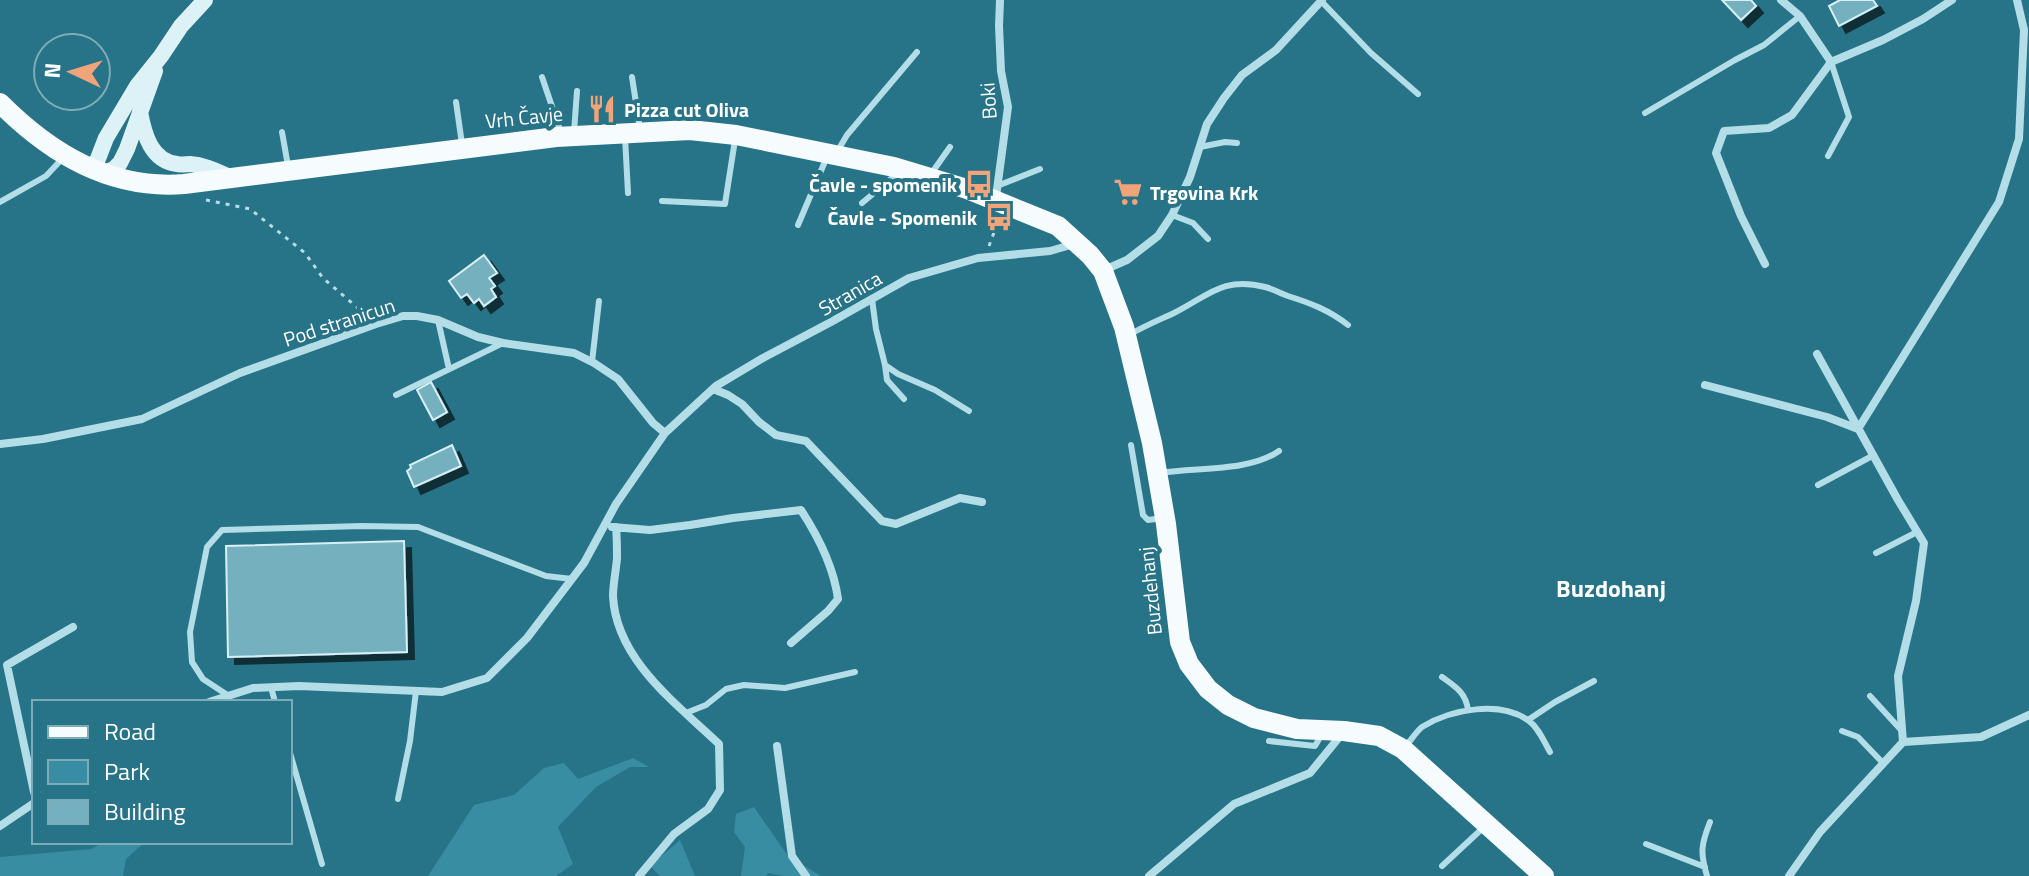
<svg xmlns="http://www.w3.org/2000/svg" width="2029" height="876" viewBox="0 0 2029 876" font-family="'Titillium Web',sans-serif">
<defs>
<filter id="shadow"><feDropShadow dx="7" dy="7" stdDeviation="0" flood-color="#0009"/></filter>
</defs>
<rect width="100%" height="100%" fill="#277387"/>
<path fill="#398da3" d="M 633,758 L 649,767 L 630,767 L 596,787 L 558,827 L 573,864 L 556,876 L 428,876 L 474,805 L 514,795 L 544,768 L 564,763 L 578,779 Z
M 754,807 L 788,856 L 821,876 L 783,876 L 768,873 L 766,876 L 741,876 L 745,847 L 734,832 L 736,814 Z
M 680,840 L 695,876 L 660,876 L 650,866 Z
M 104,842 L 145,842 L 126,859 L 123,876 L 0,876 L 0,857 L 91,849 Z"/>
<path fill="#74b0bf" stroke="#d7f0f7" stroke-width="2" filter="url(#shadow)" d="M 1722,0 L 1751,0 L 1756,6 L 1741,20 Z
M 1840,0 L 1873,0 L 1877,6 L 1839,26 L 1829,6 Z
M 484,255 L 497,273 L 489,278 L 495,286 L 491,289 L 496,297 L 484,306 L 479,299 L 474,303 L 467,294 L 461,298 L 449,281 Z
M 431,382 L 447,412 L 433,420 L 417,390 Z
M 452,445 L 461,466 L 414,487 L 407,471 L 411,468 L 410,465 Z
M 404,541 L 407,652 L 228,657 L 226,546 Z"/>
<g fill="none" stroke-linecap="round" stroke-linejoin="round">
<path stroke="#b3dee8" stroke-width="3" stroke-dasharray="4 6" stroke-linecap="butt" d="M 206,200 L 250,209 L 305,253 L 323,278 L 367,316
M 989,246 L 999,219"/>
<path stroke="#b3dee8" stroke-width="6" d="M 1321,1 L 1371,53 L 1418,94
M 542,77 L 561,133
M 632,77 L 640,129
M 456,102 L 462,144
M 1645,113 L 1735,60 L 1764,45 L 1800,16
M 282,132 L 288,166
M 574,132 L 577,91
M 625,137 L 628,193
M 1200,147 L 1225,142 L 1237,143
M 837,152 L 847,135 L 917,52
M 1828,156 L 1849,117 L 1831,62
M 931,174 L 950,147
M 997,186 L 1040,169
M 662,201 L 725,204 L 735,140
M 0,202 L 46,176 L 62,159
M 862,203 L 899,172
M 1172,215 L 1193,223 L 1208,239
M 798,225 L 826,159
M 872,299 L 876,329 L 885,365 L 887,380 L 904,399
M 438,320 L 449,369
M 1129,335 C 1144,326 1159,320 1174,313 C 1208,296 1223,276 1265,287 C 1273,289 1280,293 1288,296 C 1310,303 1329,310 1348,325
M 592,362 L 599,301
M 885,365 L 898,374 L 935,390 L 969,411
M 396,395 L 503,343
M 1131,445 L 1143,515 L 1148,520 L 1163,518
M 1161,473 C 1197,467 1249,472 1279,451
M 1818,485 L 1874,455
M 1876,553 L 1917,532
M 1442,677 C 1456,687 1466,693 1468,710
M 271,687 L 275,702
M 229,696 L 203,679 L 192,662 L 190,632 L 207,547 L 222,530 L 362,526 L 418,527 L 546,576 L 572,579
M 1870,696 L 1902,731
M 686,713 L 706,705 L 726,689 L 744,685 L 785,688 L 855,672
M 1528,720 L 1555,702 L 1594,681
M 1842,731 L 1858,737 L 1883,763
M 1269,741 L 1315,746 L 1322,734
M 1406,746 C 1411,740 1416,732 1422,727 C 1451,709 1501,700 1529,721 C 1539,728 1544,742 1550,752
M 290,753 L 322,864
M 398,799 L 410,741 L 416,691
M 1646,844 L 1705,867
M 1442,866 L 1484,827
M 1707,876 C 1700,852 1701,845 1710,822"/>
<path stroke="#b3dee8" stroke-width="8" d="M 1781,0 L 1800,16 L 1831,62 L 1883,40 L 1923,19 L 1952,0
M 996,197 L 1008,107 L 1001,71 L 999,26 L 1000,0
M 1765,264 L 1741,216 L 1716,153 L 1724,131 L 1769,128 L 1792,115 L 1831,62
M 1104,270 L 1127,260 L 1158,236 L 1172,215 L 1190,177 L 1207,124 L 1224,98 L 1242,75 L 1276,50 L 1322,0
M 1817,354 L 1898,500 L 1924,543 L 1916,601 L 1898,676 L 1903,742
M 1705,385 L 1827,417 L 1858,429 L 1999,202 L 2019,139 L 2024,30 L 2017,0
M 713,389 L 728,395 L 742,404 L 759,422 L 776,435 L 806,441 L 882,521 L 896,524 L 960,498 L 982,502
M 0,444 L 43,439 L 142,419 L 240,373 L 376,324 L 403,316 L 417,316 L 438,320 L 478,337 L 503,343 L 574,353 L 594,363 L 618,379 L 653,423 L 665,433
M 612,527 L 650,530 L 690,525 L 733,518 L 801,510 C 818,536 834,569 838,599 L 828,611 L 791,643
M 616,527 C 617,538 617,548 617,558 C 616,571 613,584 613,596 C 616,660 677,704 719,744 L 720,790 L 708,809 L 674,834 L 639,876
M 209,702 L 253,688 L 299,686 L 442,692 L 487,678 L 527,638 L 584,563 L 616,504 L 665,433 L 716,386 L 763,358 L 831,322 L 909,278 L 978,258 L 1050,251 L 1074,244
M 777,746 L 792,856 L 806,876
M 34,792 L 7,665 L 73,627
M 0,826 L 34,803
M 1149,876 L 1234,804 L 1310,773 L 1341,735
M 1789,876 L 1820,832 L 1903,742 L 1981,737 L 2029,715"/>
<path stroke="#ddf2f7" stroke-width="16" d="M 140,112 C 144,134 151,161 177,164 C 181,165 186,164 190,164 C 205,165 218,172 232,178
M 94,169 L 106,138 L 137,86 L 161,56 L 181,26 L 205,0
M 103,173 L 114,169 L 120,163 L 127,149 L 155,71"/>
<path stroke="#f6fcfe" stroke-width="20" d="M 0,103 C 50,153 110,190 184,184 L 556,137 L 690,130 L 736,135 L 894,167 L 967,189 L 1058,226 L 1090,255 L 1103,271 L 1124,327 L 1152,443 L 1166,524 L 1180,642 L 1189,664 L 1208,689 L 1228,705 L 1254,718 L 1297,729 L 1344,731 L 1379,736 L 1403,749 L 1544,876"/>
</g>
<defs>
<symbol id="restaurant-bare" viewBox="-9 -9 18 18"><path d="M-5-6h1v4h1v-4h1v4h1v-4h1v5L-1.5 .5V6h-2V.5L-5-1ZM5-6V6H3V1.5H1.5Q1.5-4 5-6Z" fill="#f1a479" stroke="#277387" stroke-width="2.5" paint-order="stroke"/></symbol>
<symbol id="bus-bare" viewBox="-9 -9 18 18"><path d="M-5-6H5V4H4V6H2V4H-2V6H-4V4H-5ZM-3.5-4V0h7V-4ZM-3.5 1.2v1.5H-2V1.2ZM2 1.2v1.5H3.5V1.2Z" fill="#f1a479" stroke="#277387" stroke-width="2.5" paint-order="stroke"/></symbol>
<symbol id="supermarket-bare" viewBox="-9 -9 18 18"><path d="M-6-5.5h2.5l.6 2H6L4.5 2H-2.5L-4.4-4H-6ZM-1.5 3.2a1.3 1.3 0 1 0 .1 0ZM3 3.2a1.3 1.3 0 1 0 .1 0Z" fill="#f1a479" stroke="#277387" stroke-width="2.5" paint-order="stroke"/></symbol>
</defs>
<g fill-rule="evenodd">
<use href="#restaurant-bare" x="582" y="89" width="40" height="40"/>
<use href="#bus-bare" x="959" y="164" width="40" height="40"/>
<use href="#supermarket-bare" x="1108" y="172" width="40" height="40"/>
<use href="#bus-bare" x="979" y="197" width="40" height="40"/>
</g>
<g text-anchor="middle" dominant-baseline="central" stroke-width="8" stroke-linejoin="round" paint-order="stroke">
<g font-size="20" fill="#fff" stroke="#277387">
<text transform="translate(988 101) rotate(-94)">Boki</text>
<text transform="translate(524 117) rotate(-6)">Vrh Čavje</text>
<text transform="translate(850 293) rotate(-30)">Stranica</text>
<text transform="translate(339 322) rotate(-18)">Pod stranicun</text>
<text transform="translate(1150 591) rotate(-96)">Buzdehanj</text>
</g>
<g font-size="20" font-weight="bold" fill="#fff" stroke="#277387" text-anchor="start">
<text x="624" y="109">Pizza cut Oliva</text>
<text x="957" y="184" text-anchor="end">Čavle - spomenik</text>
<text x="1150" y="192">Trgovina Krk</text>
<text x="977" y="217" text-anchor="end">Čavle - Spomenik</text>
</g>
<g font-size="24" font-weight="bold" fill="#fff" stroke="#277387">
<text x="1611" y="588">Buzdohanj</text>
</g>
</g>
<rect x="32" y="700" width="260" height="144" fill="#277387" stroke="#7dabb7" stroke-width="2"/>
<rect x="48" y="726" width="40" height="12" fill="#f6fcfe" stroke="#7dabb7" stroke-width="2"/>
<text x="104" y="740" font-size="24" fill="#ffffff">Road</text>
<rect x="48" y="760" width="40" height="24" fill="#398da3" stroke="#7dabb7" stroke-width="2"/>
<text x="104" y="780" font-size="24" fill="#ffffff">Park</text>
<rect x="48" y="800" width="40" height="24" fill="#74b0bf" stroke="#7dabb7" stroke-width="2"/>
<text x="104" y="820" font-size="24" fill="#ffffff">Building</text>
<g transform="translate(72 72) rotate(274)"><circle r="38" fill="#277387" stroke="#7dabb7" stroke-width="2"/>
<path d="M0-6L14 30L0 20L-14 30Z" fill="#f1a479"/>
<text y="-12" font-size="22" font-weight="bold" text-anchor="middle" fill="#ffffff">N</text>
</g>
</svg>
